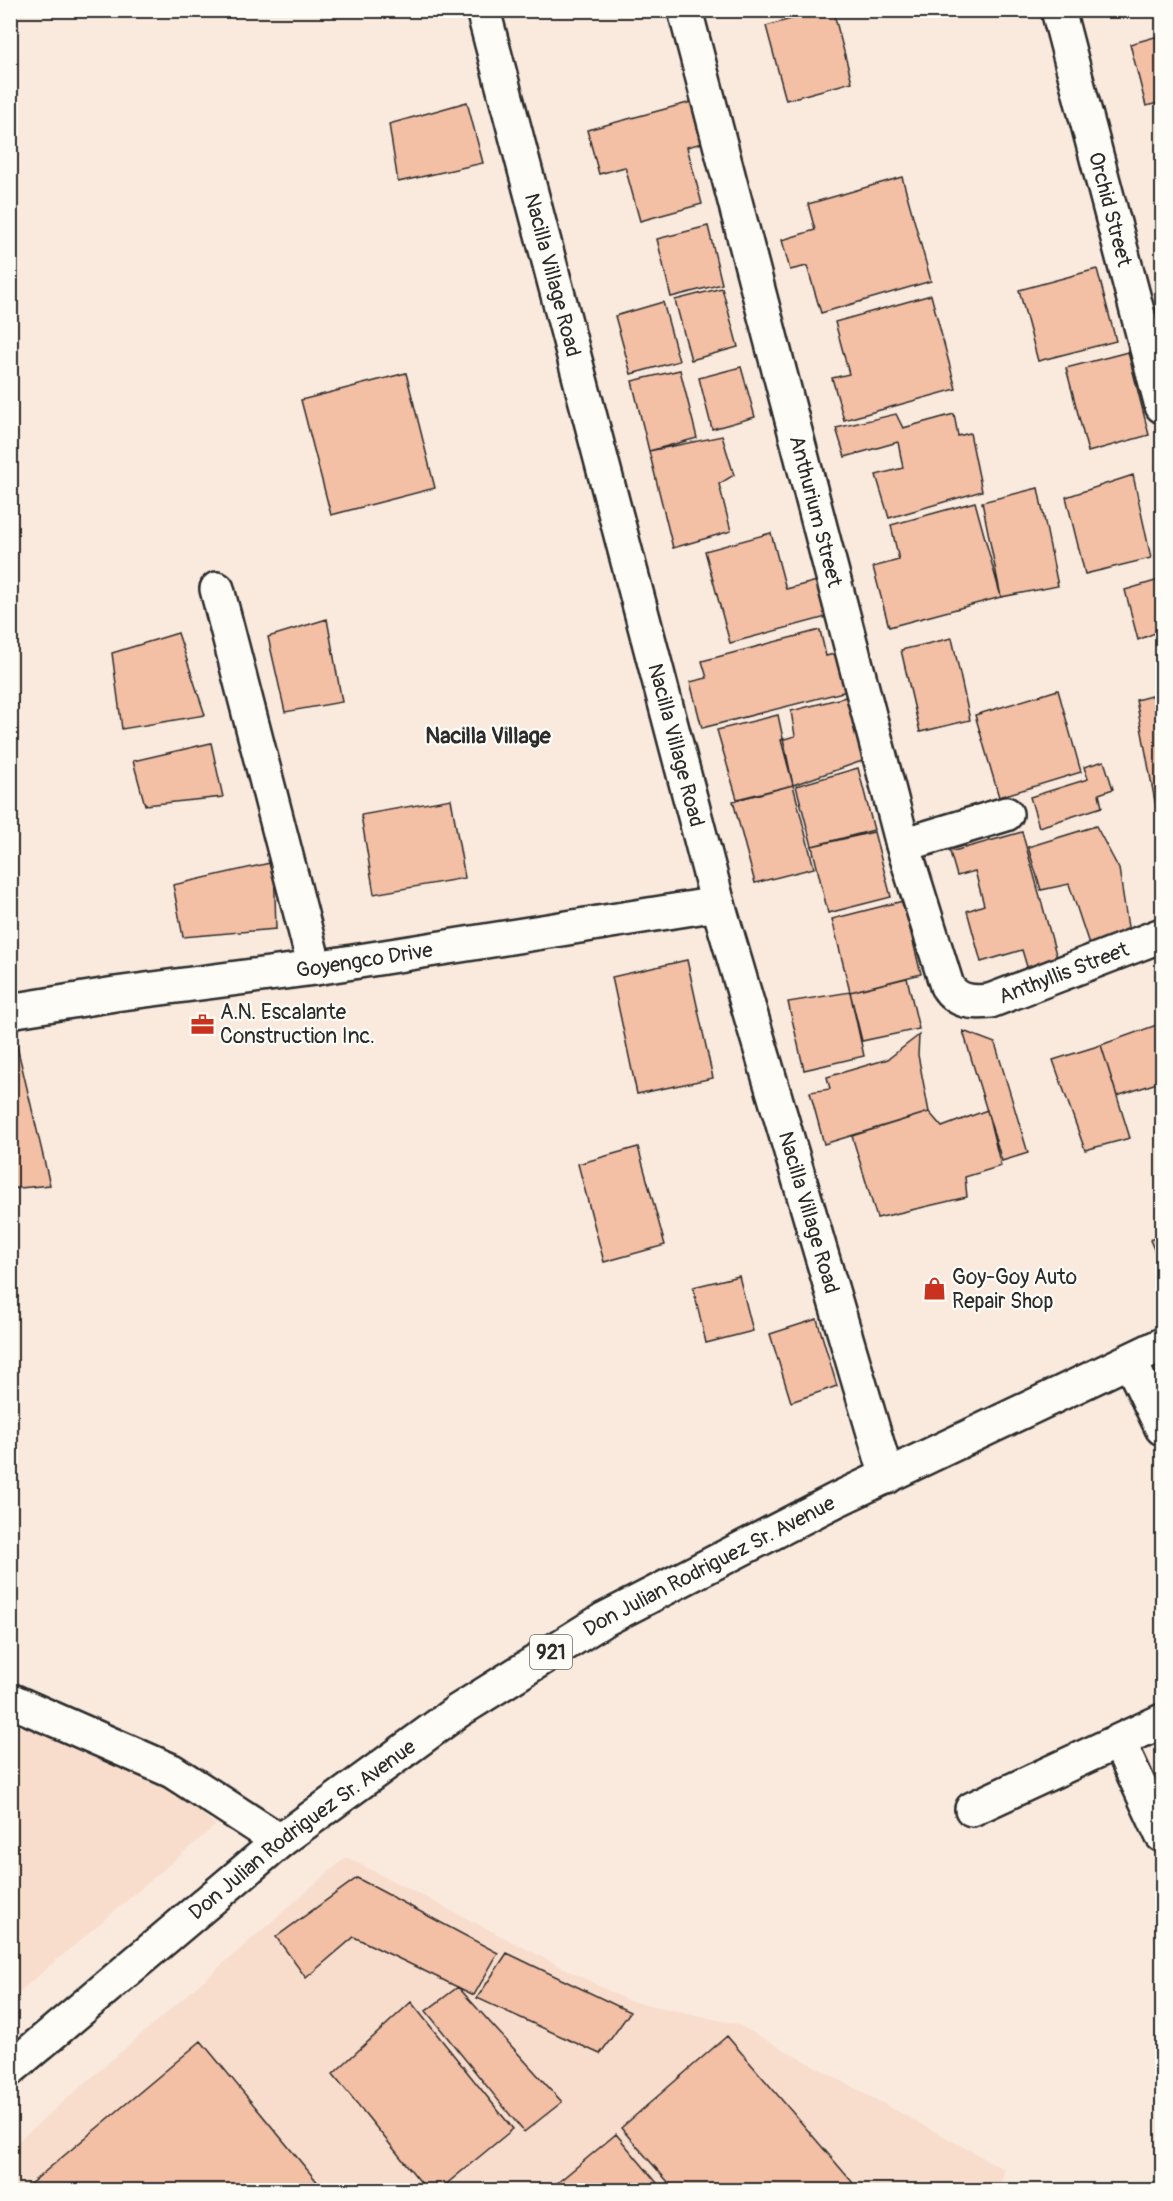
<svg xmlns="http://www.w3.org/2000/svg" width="1173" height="2201" viewBox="0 0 1173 2201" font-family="Pangolin,sans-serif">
<rect width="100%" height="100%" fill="#faeade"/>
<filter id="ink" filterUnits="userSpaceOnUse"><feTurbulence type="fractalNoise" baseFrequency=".0167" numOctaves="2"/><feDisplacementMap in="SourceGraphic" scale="12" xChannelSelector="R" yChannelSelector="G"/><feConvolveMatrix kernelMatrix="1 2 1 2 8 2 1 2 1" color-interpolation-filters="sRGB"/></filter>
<g filter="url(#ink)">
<path fill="#f8ddcd" d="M 11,1714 L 165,1783 L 216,1825 L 11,1999 Z
M 346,1857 L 627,2000 L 737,2024 L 1004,2169 L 1001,2190 L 11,2190 L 10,2148 Z"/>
<path fill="#f3bfa5" stroke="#2b2b2b" stroke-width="1.5" d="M 823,10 L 833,10 L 852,82 L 786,100 L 766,26 Z
M 1162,35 L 1162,102 L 1146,106 L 1130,44 Z
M 695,101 L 706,142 L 687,147 L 702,204 L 640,221 L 625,167 L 599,174 L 587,130 Z
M 467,102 L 483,163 L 398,182 L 389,124 Z
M 902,177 L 931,281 L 821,313 L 807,266 L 790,270 L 782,240 L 815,230 L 808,204 Z
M 708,226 L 722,284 L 671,297 L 657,239 Z
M 1097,269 L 1116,341 L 1038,361 L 1019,290 Z
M 722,288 L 738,347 L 691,360 L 675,300 Z
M 931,295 L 956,389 L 844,420 L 832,378 L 849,374 L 835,322 Z
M 663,302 L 679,361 L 631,374 L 615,316 Z
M 1128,352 L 1149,435 L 1088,452 L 1066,368 Z
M 741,367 L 755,417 L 712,429 L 699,378 Z
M 680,370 L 697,438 L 649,451 L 632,381 Z
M 406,373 L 435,488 L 331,515 L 301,400 Z
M 896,414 L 903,428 L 954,414 L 958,436 L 970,433 L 982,491 L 889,518 L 876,475 L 903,468 L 898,442 L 845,457 L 836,428 Z
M 722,436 L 734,475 L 719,484 L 731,531 L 673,548 L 649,451 Z
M 1133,475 L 1151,558 L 1085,574 L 1066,497 Z
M 1038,488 L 1058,586 L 1001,597 L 982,502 Z
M 975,502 L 1001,597 L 889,627 L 873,567 L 899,560 L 891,525 Z
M 771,533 L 786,589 L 821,580 L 830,616 L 730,643 L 705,551 Z
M 1162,579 L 1162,632 L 1162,630 L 1138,640 L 1125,590 Z
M 327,619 L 342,702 L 285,712 L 268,637 Z
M 820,630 L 826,656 L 838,653 L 847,691 L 702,728 L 690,682 L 707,678 L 702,661 Z
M 178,633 L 205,715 L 122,729 L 112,653 Z
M 952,638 L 970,720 L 920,732 L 901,650 Z
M 1058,690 L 1081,772 L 999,797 L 975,715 Z
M 1162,693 L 1162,839 L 1136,700 Z
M 850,696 L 865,760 L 793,785 L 781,740 L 795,736 L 791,711 Z
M 778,715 L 793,785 L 737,799 L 717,730 Z
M 211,743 L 223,797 L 145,805 L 133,761 Z
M 1104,761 L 1113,789 L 1099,794 L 1102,807 L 1039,827 L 1030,797 L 1088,779 L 1084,767 Z
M 858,768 L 874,830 L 812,846 L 796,786 Z
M 793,785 L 814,868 L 755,883 L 733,801 Z
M 451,799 L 465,878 L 374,894 L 361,815 Z
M 1096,826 L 1119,869 L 1130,940 L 1092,953 L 1069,884 L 1041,890 L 1028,847 Z
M 874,832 L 891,897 L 828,913 L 812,846 Z
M 1022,832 L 1061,972 L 1031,980 L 1022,950 L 981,962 L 967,911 L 984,905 L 975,871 L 957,876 L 950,852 Z
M 274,862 L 276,929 L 183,937 L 173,885 Z
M 903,901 L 921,974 L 850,992 L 832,919 Z
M 687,960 L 713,1078 L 637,1094 L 612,977 Z
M 907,978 L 919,1029 L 862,1041 L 850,992 Z
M 850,992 L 864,1056 L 804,1070 L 788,1002 Z
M 1162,1023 L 1162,1088 L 1160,1082 L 1117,1096 L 1101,1045 Z
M 963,1031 L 995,1043 L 1028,1153 L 1002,1161 Z
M 919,1035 L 918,1055 L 929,1112 L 824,1144 L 810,1092 L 830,1089 L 827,1077 L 888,1059 Z
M 10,1041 L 16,1042 L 50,1185 L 10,1189 Z
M 1101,1045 L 1130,1138 L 1085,1150 L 1053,1060 Z
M 987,1110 L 1001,1166 L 965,1177 L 967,1197 L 877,1218 L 852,1136 L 929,1112 L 942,1127 Z
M 638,1147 L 665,1245 L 604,1262 L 578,1164 Z
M 1162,1234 L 1162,1268 L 1150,1240 Z
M 739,1276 L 753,1331 L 706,1343 L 693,1287 Z
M 817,1319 L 837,1386 L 791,1402 L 770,1334 Z
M 357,1878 L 498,1953 L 474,1995 L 354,1937 L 306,1978 L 276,1937 Z
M 507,1953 L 630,2012 L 600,2054 L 477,1998 Z
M 458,1987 L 562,2102 L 524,2132 L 426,2011 Z
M 411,2002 L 513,2129 L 439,2190 L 427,2190 L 333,2074 Z
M 727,2036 L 859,2190 L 675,2190 L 621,2128 Z
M 201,2041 L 324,2190 L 23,2190 Z
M 616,2134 L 663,2190 L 549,2190 Z"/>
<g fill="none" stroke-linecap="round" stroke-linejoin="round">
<defs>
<g id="street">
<path id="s1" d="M 483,10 L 718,904 L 887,1477"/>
<path id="s2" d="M 685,10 L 903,845 L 947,986 C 957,1002 972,1003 990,1001 L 1162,935"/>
<path id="s3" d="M 1058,10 L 1162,406"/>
<path d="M 217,589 L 315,968"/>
<path d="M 903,845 L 1006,814"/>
<path id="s4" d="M 10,1011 L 115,994 L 315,968 L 718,904"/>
<path d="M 1130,1361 L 1162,1428"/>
<path d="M 10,1700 L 172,1771 L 280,1841"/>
<path d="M 1119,1742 L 1162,1835"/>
<path d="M 972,1809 L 1162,1721"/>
</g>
<g id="primary">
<path id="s5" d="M 10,2069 L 280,1841 L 458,1711 L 603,1620 L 836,1500 L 1162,1345"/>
</g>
</defs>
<use href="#street" stroke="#2b2b2b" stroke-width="38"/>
<use href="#primary" stroke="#2b2b2b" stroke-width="38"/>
<use href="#street" stroke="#fdfcf7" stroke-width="33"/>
<use href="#primary" stroke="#fdfcf7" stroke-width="33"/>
</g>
</g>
<defs>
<symbol id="office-bare" viewBox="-9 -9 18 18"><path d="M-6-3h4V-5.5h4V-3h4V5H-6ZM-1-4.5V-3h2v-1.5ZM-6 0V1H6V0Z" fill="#c8321e" stroke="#fdfcf7" stroke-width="2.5" paint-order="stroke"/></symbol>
<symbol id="shop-bare" viewBox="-9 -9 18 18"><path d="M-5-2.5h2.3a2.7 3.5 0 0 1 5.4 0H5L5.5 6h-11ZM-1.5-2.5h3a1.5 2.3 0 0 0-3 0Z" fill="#c8321e" stroke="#fdfcf7" stroke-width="2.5" paint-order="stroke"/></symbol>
</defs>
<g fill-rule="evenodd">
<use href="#office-bare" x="186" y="1008" width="33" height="33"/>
<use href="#shop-bare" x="918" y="1272" width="33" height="33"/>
</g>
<g text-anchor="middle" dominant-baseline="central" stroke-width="4.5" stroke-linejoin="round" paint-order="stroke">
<rect fill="#fdfcf7" stroke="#6a6a68" stroke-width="1.5" x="530" y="1635" width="42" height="34" rx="4.5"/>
<g font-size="20" font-weight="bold" fill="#2b2b2b">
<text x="551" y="1652">921</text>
</g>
<g font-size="21" fill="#2b2b2b" stroke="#fdfcf7">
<text stroke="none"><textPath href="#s3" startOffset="206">Orchid Street</textPath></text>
<text stroke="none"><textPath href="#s1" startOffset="274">Nacilla Village Road</textPath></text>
<text stroke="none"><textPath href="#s2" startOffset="518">Anthurium Street</textPath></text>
<text stroke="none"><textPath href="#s1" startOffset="760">Nacilla Village Road</textPath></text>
<text stroke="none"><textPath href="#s4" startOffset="358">Goyengco Drive</textPath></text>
<text stroke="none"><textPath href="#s2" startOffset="1138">Anthyllis Street</textPath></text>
<text stroke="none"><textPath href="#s1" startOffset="1246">Nacilla Village Road</textPath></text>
<text stroke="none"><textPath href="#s5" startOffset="864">Don Julian Rodriguez Sr. Avenue</textPath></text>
<text stroke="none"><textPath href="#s5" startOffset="378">Don Julian Rodriguez Sr. Avenue</textPath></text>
</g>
<g font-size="21" fill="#2b2b2b" stroke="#fdfcf7" text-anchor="start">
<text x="220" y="1012">A.N. Escalante<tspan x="220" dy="24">Construction Inc.</tspan></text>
<text x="952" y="1277">Goy-Goy Auto<tspan x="952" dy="24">Repair Shop</tspan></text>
</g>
<g font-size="22" font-weight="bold" fill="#2b2b2b" stroke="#fdfcf7">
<text x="488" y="736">Nacilla Village</text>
</g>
</g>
<rect width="1173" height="2201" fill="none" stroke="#fdfcf7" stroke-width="36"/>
<rect x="18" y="18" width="1137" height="2165" fill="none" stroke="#2b2b2b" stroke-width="2" filter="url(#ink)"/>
</svg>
